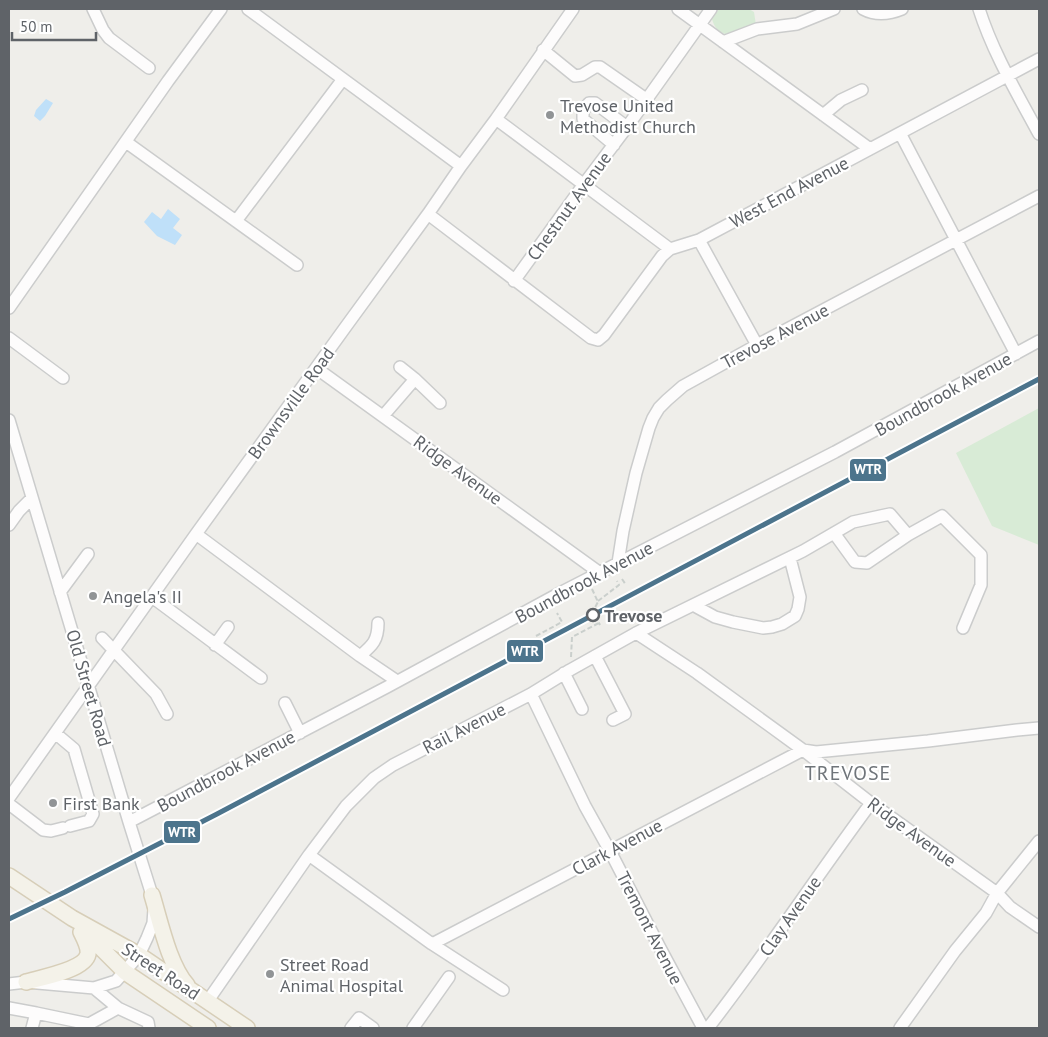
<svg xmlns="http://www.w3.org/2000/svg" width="1048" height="1037" viewBox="0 0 1048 1037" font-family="'PT Sans',sans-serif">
<rect width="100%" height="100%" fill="#efeeea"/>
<path fill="#d8ebd6" d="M 719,9 L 749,9 L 754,12 L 756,25 L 725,34 C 718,31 714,27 712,19 Z
M 1039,408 L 1039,545 L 992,526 L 956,453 Z"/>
<path fill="#bfe0f9" d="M 46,99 L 53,103 L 45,116 L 40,121 L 34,116 L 36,110 Z
M 168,209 L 180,219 L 173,228 L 182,235 L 175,245 L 157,236 L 144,222 L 152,212 L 161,219 Z"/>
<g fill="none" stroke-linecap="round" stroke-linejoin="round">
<defs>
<path id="minor" d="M 93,9 L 103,30 L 109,38 L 149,68
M 248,9 L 461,166
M 678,9 L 870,149
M 863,9 C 876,16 890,14 902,9
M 979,9 C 993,53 1017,93 1039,134
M 723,42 L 757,29 L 797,24 L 834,9
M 543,50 L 575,76 L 582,75 L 595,67 L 600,67 L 646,99
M 823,115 L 841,100 L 862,90
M 496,119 L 670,249
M 900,133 L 1016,354
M 126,142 L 297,265
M 614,145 L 583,119 L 583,111 L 589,103 L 595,103 L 627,127
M 428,214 L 591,338 L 598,340 L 604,335 L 662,256 L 670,249 L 699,240 L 1039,59
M 236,221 L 343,79
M 699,240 L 757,345
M 514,281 L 584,184 L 627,127 L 711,9
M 9,308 L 168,81 L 221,9
M 9,338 L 63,378
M 400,367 L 415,379
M 316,368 L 600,573
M 383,416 L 415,379 L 440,403
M 9,420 L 129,822 L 152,895 L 154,909 L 153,923 L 147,938 L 139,955 L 116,981 L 94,988 L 26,982 L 9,984
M 9,525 L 19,511 L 32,498
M 834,533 L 855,562 L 867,563 L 908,535
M 196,534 L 360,656 L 397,681
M 618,563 L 623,531 L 636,473 L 649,428 L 653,418 L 659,408 L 667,400 L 683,386 L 757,345 L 1039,196
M 60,592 L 88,554
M 152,597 L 261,678
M 693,605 L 715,617 L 733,622 L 763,628 L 772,627 L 782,624 L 795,616 L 798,609 L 800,597 L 790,558
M 636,633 L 697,673 L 803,750 L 871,803 L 997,893 L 1010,907 L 1039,927
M 102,638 L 156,694 L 167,714
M 215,645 L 228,627
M 360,656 C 373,645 378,640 378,623
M 595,656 L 625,714 L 613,720
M 564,673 L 582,709
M 531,694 L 585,806 L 610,851 L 659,946 L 703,1028
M 285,703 L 300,733
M 55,733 L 74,749 L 93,814 L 89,821 L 70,826
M 9,798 L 196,534 L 347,325 L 428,214 L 461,166 L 496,119 L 573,9
M 9,804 L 43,830 L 51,831 L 63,828
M 129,822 L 387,687 L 560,593 L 835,452 L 1039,341
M 309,855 L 432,944 L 503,990
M 432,944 L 803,750 L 816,752 L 928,741 L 1017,730 L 1039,728
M 94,988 L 118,1008 L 148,1022 L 149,1028
M 207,1002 L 309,855 L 346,806 L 374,778 L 393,765 L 531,694 L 570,670 L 636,633 L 803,551 L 853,522 L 890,514 L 908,535 L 942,516 L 981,555 L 981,585 L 963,628
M 9,1008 L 36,1013 L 32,1028
M 36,1013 L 89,1024 L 118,1008
M 351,1028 L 359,1018 L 373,1028
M 413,1028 L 449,977
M 708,1028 C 765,955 816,877 871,803
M 900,1028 L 955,951 L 986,913 L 997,893 L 1039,841"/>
<path id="major" d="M 9,876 L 72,918 L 139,955 L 247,1028
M 152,895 C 160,921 169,965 187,985
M 85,932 L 125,972 L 208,1028
M 26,982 C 40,978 85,970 88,954 C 89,947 84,938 81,932"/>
</defs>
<use href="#minor" stroke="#cbcccc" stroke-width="14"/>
<use href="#major" stroke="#d7ceb8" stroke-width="18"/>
<path stroke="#cacfcc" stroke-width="2" stroke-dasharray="5 2.5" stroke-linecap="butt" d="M 622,579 L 626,585
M 592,589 L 598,602 L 593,611 L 600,625
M 598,601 L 619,585 L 617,581
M 536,636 L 562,622 L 557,613
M 571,657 L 572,637 L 599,623"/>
<use href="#minor" stroke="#fdfcfc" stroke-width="11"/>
<use href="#major" stroke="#f4f2e9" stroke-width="15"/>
<defs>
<path id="rail-1" d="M 9,919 L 65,892 L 217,814 L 1039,379"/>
</defs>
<use href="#rail-1" stroke="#fff" stroke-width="9"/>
<use href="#rail-1" stroke="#4c748c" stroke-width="5"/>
</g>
<g fill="#919496" stroke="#fff" stroke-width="2">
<circle cx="550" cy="115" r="5"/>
<circle cx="93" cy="596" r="5"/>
<circle cx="53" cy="803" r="5"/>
<circle cx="270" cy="974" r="5"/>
</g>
<circle fill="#fff" stroke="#5f6368" stroke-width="2.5" cx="593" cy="615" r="6"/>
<g text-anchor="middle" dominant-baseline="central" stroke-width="4.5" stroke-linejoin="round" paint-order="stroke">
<g font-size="18" fill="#5f6368" stroke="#fff" text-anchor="start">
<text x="560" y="105">Trevose United<tspan x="560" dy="21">Methodist Church</tspan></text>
<text x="103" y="596">Angela's II</text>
<text x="63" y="803">First Bank</text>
<text x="280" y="964">Street Road<tspan x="280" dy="21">Animal Hospital</tspan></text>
</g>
<g font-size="18" fill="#5f6368" stroke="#fff">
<text transform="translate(789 192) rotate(-28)">West End Avenue</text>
<text transform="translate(569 206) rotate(-54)">Chestnut Avenue</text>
<text transform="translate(775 336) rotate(-28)">Trevose Avenue</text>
<text transform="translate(943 394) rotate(-29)">Boundbrook Avenue</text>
<text transform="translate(291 403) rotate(-54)">Brownsville Road</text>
<text transform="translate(458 470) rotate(36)">Ridge Avenue</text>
<text transform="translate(584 582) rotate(-28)">Boundbrook Avenue</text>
<text transform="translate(89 688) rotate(74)">Old Street Road</text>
<text transform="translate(464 728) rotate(-27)">Rail Avenue</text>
<text transform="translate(226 771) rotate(-28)">Boundbrook Avenue</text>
<text transform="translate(912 832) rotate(36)">Ridge Avenue</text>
<text transform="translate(617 847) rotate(-28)">Clark Avenue</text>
<text transform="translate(790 916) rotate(-55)">Clay Avenue</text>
<text transform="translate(650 928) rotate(63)">Tremont Avenue</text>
<text transform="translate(161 971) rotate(33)">Street Road</text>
</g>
<g font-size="18" font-weight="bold" fill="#5f6368" stroke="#fff" text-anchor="start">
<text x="604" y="615">Trevose</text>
</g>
<g font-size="20" letter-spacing="1" fill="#70757a" stroke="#fff">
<text x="848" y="773">TREVOSE</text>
</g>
</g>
<g stroke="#fff" stroke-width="2">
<rect x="849" y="458" width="38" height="24" rx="5" fill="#4c748c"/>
<rect x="506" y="639" width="38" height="24" rx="5" fill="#4c748c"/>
<rect x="163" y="820" width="38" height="24" rx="5" fill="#4c748c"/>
</g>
<g font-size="14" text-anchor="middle" font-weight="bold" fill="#fff">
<text x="868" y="474">WTR</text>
<text x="525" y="656">WTR</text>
<text x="182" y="837">WTR</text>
</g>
<rect width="1048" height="1037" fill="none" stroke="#5f6368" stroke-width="20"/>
<path d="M12 32v8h84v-8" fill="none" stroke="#5f6368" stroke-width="2.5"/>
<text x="20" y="32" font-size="15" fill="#5f6368" stroke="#ffffff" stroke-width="4" paint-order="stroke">50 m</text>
</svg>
